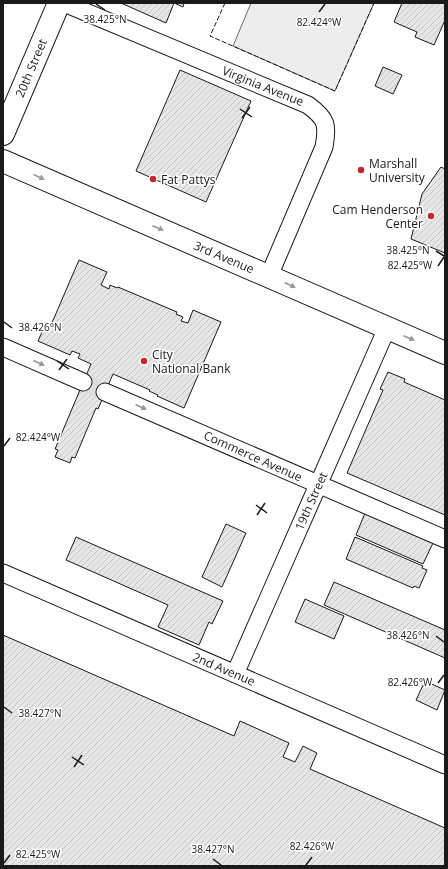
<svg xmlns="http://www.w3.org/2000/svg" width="448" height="869" viewBox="0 0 448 869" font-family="'Open Sans',sans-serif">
<defs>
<pattern id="building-hatch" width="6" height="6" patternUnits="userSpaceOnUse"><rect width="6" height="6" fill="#e6e6e6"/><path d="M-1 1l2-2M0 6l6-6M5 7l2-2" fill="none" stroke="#c5c5c5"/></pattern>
</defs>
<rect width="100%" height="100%" fill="#fff"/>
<path fill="#ededed" stroke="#6a6a6a" d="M 251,3 L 374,3 L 335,91 L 233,46 Z"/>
<path fill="url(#building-hatch)" stroke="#1a1a1a" d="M 121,3 L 184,3 L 183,7 L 174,3 L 166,23 Z
M 402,3 L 445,3 L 445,20 L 434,45 L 415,37 L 417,32 L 394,22 Z
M 383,67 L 402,75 L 393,94 L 375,86 Z
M 180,70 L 251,101 L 206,202 L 136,171 Z
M 441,167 L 445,169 L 445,253 L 411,239 L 422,194 Z
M 79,260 L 107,272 L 101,285 L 109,289 L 110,285 L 117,288 L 118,287 L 177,312 L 176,314 L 183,317 L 181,321 L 188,323 L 193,310 L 221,322 L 184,408 L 157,396 L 158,395 L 149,391 L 150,390 L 113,374 L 98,409 L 96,408 L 75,458 L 72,457 L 70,463 L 55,457 L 58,450 L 55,449 L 91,364 L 78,358 L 80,354 L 72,351 L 70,355 L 38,341 L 46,323 L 51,325 Z
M 388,372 L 405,379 L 404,382 L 445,400 L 445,515 L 347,473 L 383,390 L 380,389 Z
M 365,513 L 433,543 L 423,564 L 356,535 Z
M 226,524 L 246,533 L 222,587 L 202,577 Z
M 76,537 L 223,601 L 212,624 L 209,622 L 199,645 L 158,627 L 168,605 L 66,560 Z
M 355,537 L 423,566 L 422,568 L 427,570 L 419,588 L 414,586 L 413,588 L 346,559 Z
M 334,582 L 445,630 L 445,658 L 324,605 Z
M 305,599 L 344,616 L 334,639 L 295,622 Z
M 3,635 L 234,736 L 240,721 L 289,743 L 283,757 L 295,762 L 303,746 L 317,753 L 310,769 L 445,828 L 445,866 L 3,866 Z
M 425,681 L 445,690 L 437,710 L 416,700 Z"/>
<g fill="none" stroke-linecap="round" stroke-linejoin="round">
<path stroke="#ddd" stroke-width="17" stroke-dasharray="17 8" stroke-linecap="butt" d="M 83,382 L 105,392"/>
<defs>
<path id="minor" d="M 64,3 L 308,105 C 327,119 328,125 324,147 L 269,276
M 3,347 L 83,382
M 105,392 L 445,539
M 3,573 L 445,765
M 235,674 L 387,328"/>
<path id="secondary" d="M 3,134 L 59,3"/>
<path id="primary" d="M 3,161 L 445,353"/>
</defs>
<use href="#minor" stroke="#1a1a1a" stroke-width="19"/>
<use href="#secondary" stroke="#1a1a1a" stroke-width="24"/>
<use href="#primary" stroke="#1a1a1a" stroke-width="24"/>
<use href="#minor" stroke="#fff" stroke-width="17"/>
<use href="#secondary" stroke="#fff" stroke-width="22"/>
<use href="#primary" stroke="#fff" stroke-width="22"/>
<path stroke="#1a1a1a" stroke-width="1" stroke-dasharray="5 2" stroke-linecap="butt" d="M 225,3 L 210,36 L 335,91 L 374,3"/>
</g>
<defs><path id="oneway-solid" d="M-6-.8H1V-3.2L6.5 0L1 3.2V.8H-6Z"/></defs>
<g fill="#989898">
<use href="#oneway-solid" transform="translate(39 177) rotate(24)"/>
<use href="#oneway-solid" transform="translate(158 228) rotate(23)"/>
<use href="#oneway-solid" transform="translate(290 285) rotate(24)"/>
<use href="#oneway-solid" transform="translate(409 338) rotate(23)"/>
<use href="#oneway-solid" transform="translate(39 363) rotate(24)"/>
<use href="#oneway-solid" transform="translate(141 407) rotate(24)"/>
</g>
<path fill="none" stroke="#1a1a1a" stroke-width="1.5" d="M 96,4 L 105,10M 319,12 L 325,4M 240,109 L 252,117M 242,118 L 250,107M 436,251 L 444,256M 438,266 L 444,257M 4,322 L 12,328M 57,361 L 69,369M 59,370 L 67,359M 4,446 L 10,438M 256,505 L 267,513M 257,515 L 265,503M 436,636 L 444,642M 438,683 L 444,675M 4,707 L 12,713M 72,757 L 84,765M 74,767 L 82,755M 213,859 L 221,865M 4,863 L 10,855M 306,865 L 312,857"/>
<g fill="#c62828" stroke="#fff" stroke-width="1.5">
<circle cx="361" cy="170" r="4"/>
<circle cx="153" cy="179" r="4"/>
<circle cx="431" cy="216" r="4"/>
<circle cx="144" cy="361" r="4"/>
</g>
<g text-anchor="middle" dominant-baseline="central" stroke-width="3" stroke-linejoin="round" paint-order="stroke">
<g font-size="12" fill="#1a1a1a" stroke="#fff">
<text transform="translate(31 68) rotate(-67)">20th Street</text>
<text transform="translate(263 86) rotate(22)">Virginia Avenue</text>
<text transform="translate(224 257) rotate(23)">3rd Avenue</text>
<text transform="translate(253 456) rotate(24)">Commerce Avenue</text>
<text transform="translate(311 501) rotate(-66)">19th Street</text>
<text transform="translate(224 669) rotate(23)">2nd Avenue</text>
</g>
<g font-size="12" fill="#1a1a1a" stroke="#fff" text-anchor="start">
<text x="369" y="163">Marshall<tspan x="369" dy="14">University</tspan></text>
<text x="161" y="179">Fat Pattys</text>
<text x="423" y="209" text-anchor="end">Cam Henderson<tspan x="423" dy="14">Center</tspan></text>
<text x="152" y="354">City<tspan x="152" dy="14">National Bank</tspan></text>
</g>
</g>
<g font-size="10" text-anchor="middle" fill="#1a1a1a" stroke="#fff" stroke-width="3" stroke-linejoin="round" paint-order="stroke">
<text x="105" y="23">38.425°N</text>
<text x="319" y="26">82.424°W</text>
<text x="408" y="254">38.425°N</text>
<text x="410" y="269">82.425°W</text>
<text x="40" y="331">38.426°N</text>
<text x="38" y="441">82.424°W</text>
<text x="408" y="639">38.426°N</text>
<text x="410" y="686">82.426°W</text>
<text x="40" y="717">38.427°N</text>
<text x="312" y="850">82.426°W</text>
<text x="213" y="853">38.427°N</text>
<text x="38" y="858">82.425°W</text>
</g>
<rect width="448" height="869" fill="none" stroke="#1a1a1a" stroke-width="8"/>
</svg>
